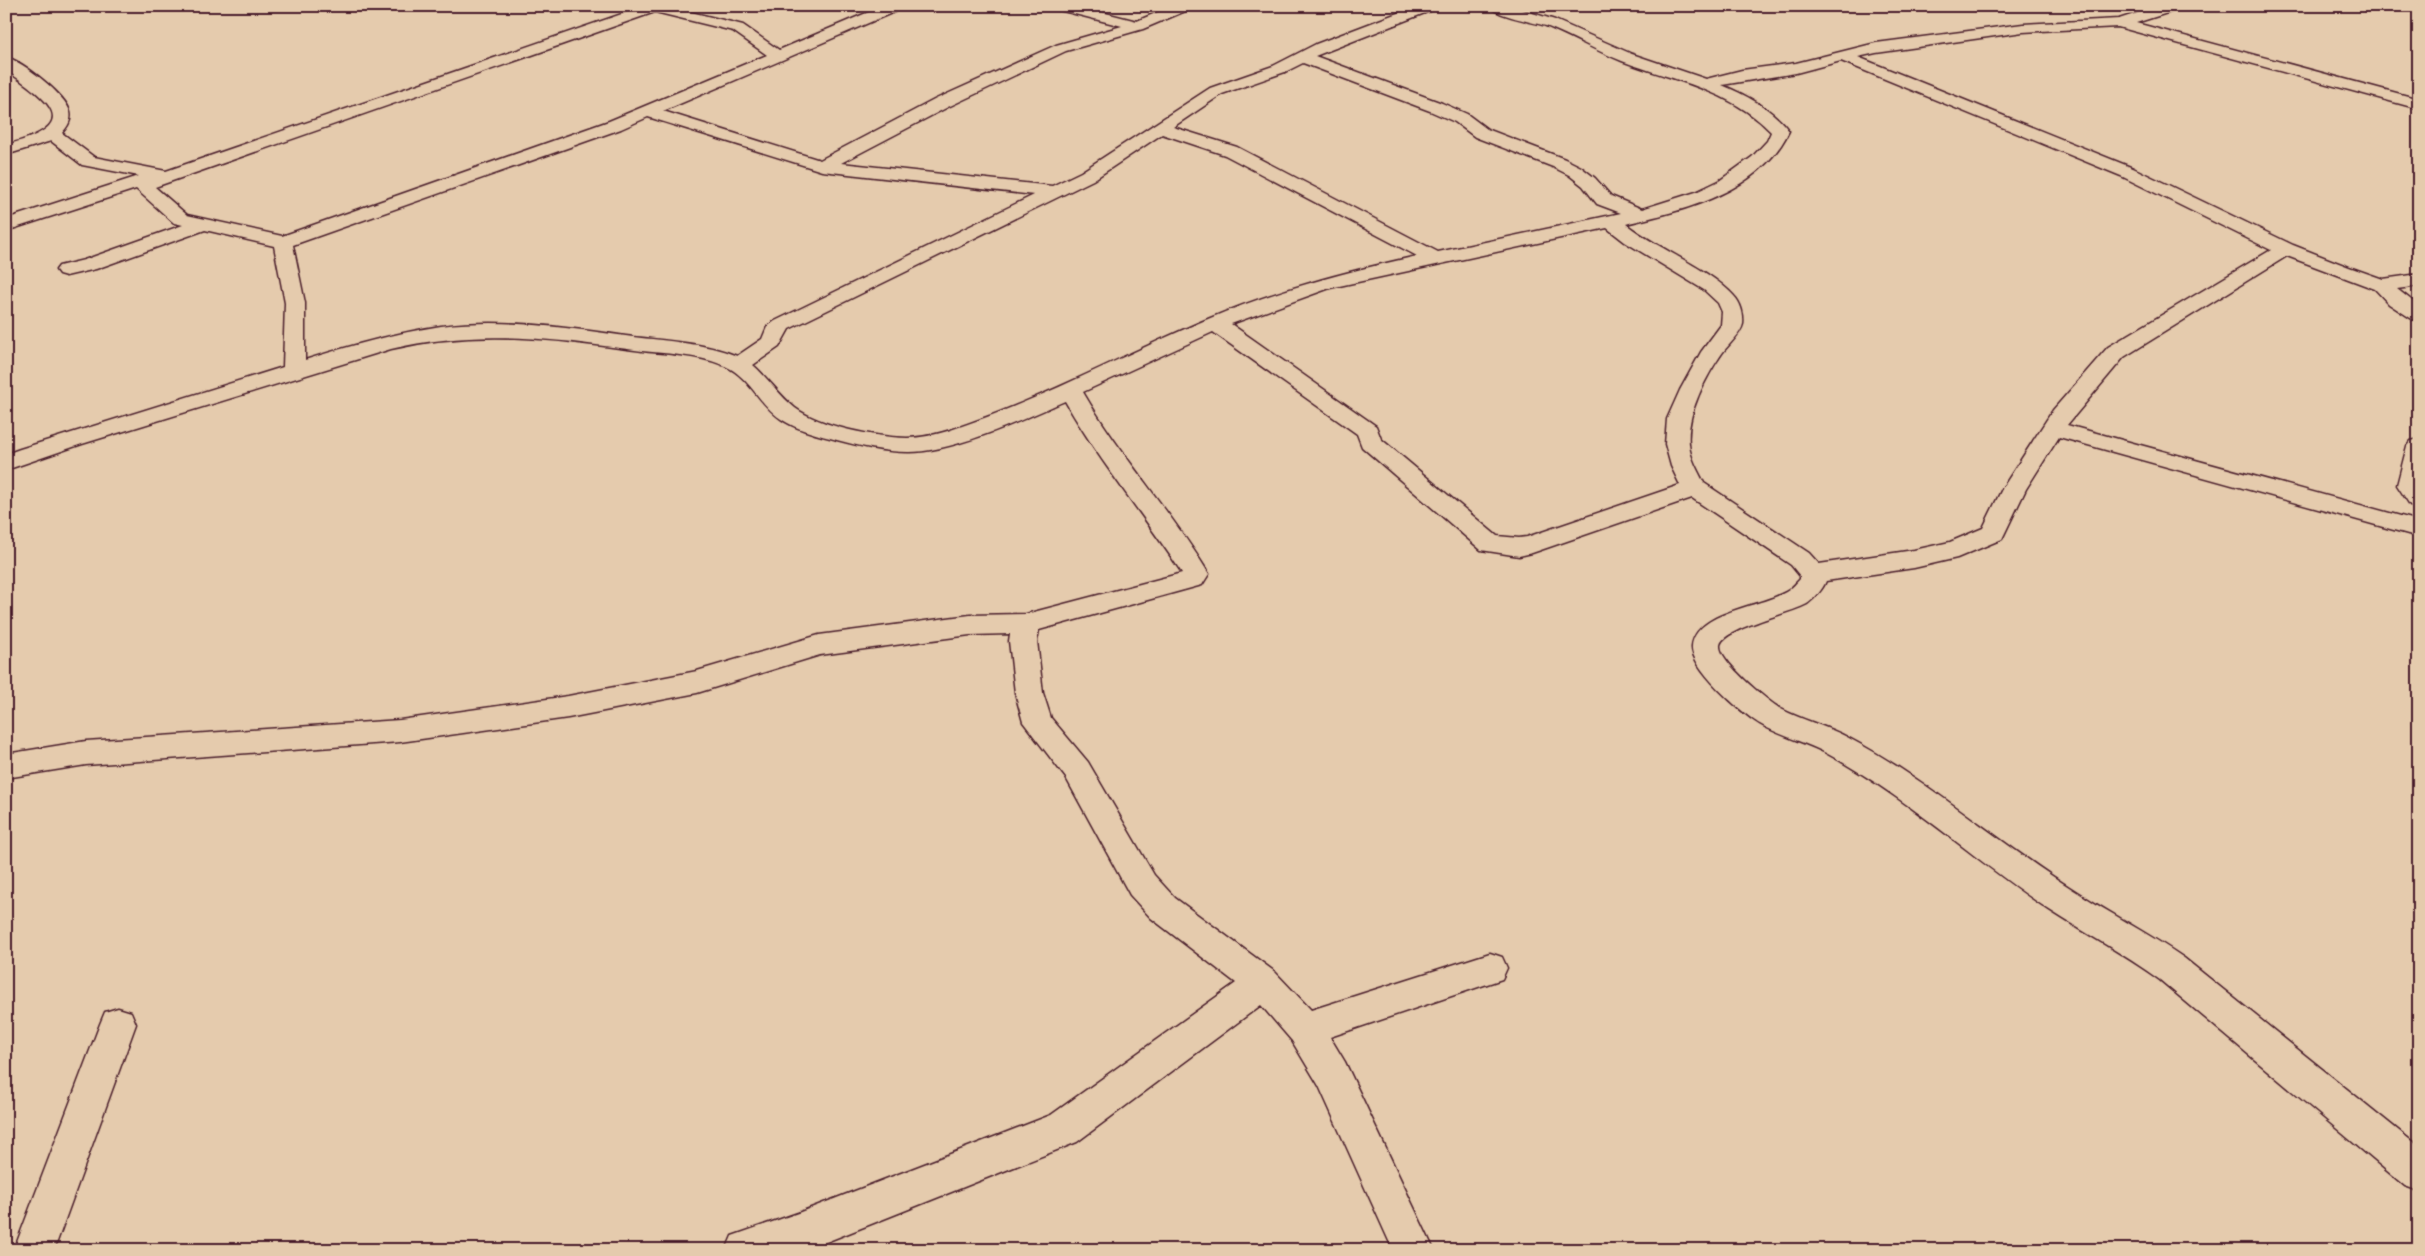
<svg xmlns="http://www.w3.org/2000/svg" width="2425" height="1256" viewBox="0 0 2425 1256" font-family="'Gochi Hand',sans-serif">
<rect width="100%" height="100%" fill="#e5cbad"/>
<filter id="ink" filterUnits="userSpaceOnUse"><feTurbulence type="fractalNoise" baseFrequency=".02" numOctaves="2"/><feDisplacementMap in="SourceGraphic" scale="10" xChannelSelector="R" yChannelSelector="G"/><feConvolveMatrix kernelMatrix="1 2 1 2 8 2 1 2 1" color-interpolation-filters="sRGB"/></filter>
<g filter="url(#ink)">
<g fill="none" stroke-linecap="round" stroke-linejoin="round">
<defs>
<path id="minor" d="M 645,6 L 667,6 L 743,25 L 779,50 L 883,6 L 903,6 L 901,9 L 663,111 L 820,160 L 936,99 L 1056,45 L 1122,26 L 1055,9 L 1053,6 L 1078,6 L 1137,21 L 1172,6 L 1192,6 L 1190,9 L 1143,29 L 1066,51 L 948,107 L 841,163 L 1052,186 L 1081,172 L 1210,88 L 1273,66 L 1316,44 L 1416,6 L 1437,6 L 1435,9 L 1315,56 L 1442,103 L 1467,114 L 1487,129 L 1565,159 L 1581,167 L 1595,178 L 1611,196 L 1642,209 L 1696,192 L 1719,181 L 1752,157 L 1767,141 L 1771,132 C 1731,90 1675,81 1622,61 C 1596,51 1572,36 1546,26 C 1533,22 1497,16 1489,6 L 1510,6 L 1555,20 L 1632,54 L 1706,79 L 1742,70 L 1796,63 L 1876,43 L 2023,24 L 2119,19 L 2159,6 L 2182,6 L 2180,9 L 2136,23 L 2419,99 L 2419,109 L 2118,27 L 2023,32 L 1876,53 L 1858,57 L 2133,168 L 2293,245 L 2349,267 L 2383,279 L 2419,274 L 2419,286 L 2397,289 L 2419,306 L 2419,321 L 2412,319 L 2389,304 L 2375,289 L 2287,256 L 2124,357 L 2067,425 L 2419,521 L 2419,537 L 2059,437 L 2026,489 L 2002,539 L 1957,558 L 1914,568 L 1826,581 C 1823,589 1814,599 1807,604 C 1792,613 1723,628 1720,645 C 1718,661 1768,701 1781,709 C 1802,720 1826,726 1847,737 C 1927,779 1996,841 2072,889 C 2109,913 2148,933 2184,958 L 2419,1147 L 2419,1191 L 2405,1186 L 2160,980 C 2123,953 2086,934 2048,909 C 1973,859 1906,796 1826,753 C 1805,742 1780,736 1760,724 C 1742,713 1690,668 1692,646 C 1696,610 1765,607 1789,590 C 1793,587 1796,583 1800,579 L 1800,576 L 1791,565 L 1692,498 L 1532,553 L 1519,556 L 1481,550 L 1362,447 L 1357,434 L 1213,332 L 1083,392 C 1120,456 1171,511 1209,574 L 1202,585 L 1039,630 L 1037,641 L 1043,693 L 1051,718 L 1088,762 L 1154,875 L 1175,898 L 1275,972 L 1311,1010 L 1490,953 L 1502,957 L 1507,968 L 1502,979 L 1330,1037 L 1345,1062 L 1434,1250 L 1393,1250 L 1319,1086 L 1292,1041 L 1261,1005 L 1077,1142 L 806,1250 L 726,1250 L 732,1236 L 798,1213 L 1051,1115 L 1236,983 L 1151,918 L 1130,895 L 1066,778 L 1023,722 L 1015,693 L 1009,641 L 1010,634 L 970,635 L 820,655 L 697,693 L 568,718 L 400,742 L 86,765 L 6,778 L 6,754 L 86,741 L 400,720 L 568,696 L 697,671 L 819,635 L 970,615 L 1026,614 L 1182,573 C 1144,515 1099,461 1065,401 C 1024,419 952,453 908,452 C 884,452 860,446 837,440 C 819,435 797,430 781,419 C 760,405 750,378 727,367 C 702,355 669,354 642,351 C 555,339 478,328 391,349 L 82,444 L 6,470 L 6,454 L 20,449 L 283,367 L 285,303 L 274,246 L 205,230 L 96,269 L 66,276 L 59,274 L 56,270 L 59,266 L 84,260 L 183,225 L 174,223 L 136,189 L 6,231 L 6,219 L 139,176 L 82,165 L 51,141 L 6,155 L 6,145 C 84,125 51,102 6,70 L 6,57 C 22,61 67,96 70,112 C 72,121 67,127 62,133 L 94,157 L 166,171 ZM 655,12 L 733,31 L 767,55 L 609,121 L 282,236 L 187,215 L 155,187 ZM 1841,61 L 2121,176 L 2271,250 L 2108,347 L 2053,410 L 2002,489 L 1983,528 L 1950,542 L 1914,550 L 1819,564 L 1809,553 L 1704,483 C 1698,471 1690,458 1689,444 C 1686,414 1706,376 1723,352 C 1729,344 1741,334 1743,324 C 1744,315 1741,303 1734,296 C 1709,268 1657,249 1626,224 C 1686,210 1760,192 1789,131 C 1773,109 1746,95 1722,85 L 1796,73 ZM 1303,63 L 1430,111 L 1455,122 L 1475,137 L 1553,167 L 1569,175 L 1583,186 L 1597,204 L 1621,213 L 1438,252 L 1237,147 L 1173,127 L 1222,94 L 1285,72 ZM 648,117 L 822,171 L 1034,195 L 775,321 L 767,327 L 762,339 L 737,356 C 705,343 667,341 633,337 C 570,328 505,318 441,326 C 395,333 349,346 305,360 L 305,303 L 293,245 L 621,129 ZM 1162,134 L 1225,155 L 1417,256 C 1345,272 1276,290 1208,319 C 1134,350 1062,389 987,417 C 962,426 934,438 907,438 C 875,437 821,427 795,408 C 779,395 768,378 753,365 L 779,347 L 789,329 L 1093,180 ZM 1607,228 L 1625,242 L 1704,290 L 1718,303 L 1722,312 L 1721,325 L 1701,352 L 1680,390 L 1667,419 L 1665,444 L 1671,466 L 1680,485 L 1527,537 L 1519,538 L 1497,536 L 1381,439 L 1376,426 L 1231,324 L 1330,288 Z
M 2419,439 L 2419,507 L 2410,505 L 2397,485 L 2407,446 L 2411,441 Z
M 118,1008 L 131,1012 L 136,1024 L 54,1250 L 14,1250 L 100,1024 L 105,1012 Z"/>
</defs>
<use href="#minor" stroke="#4a1f2b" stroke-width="3"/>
<use href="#minor" fill="#e5cbad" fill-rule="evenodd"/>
</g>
</g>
<rect width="2425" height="1256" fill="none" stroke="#e5cbad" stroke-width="25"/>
<rect x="12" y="12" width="2400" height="1231" fill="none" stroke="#4a1f2b" stroke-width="2" filter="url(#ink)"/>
</svg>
